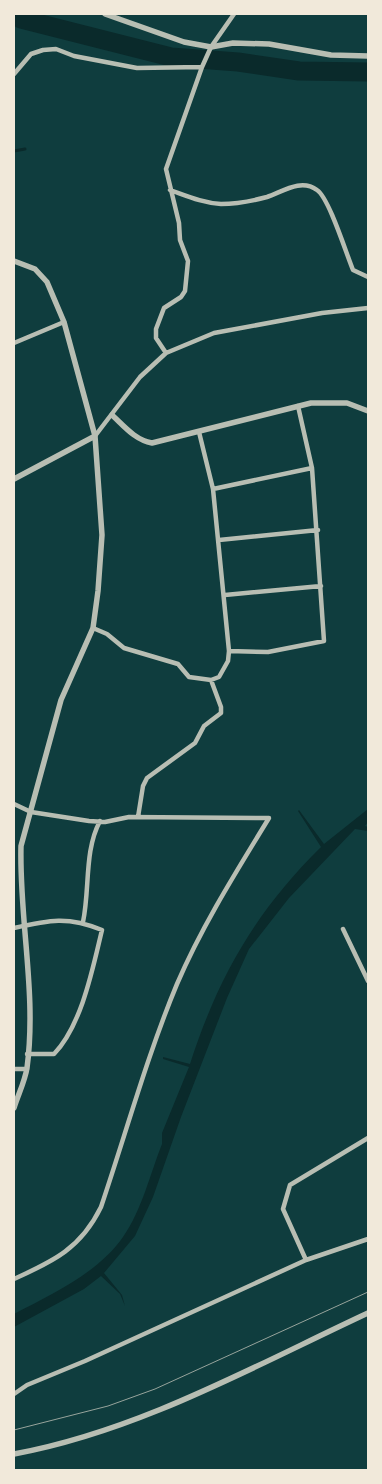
<svg xmlns="http://www.w3.org/2000/svg" width="382" height="1484" viewBox="0 0 382 1484" font-family="Manrope,sans-serif">
<rect width="100%" height="100%" fill="#0f3d3e"/>
<path fill="#0a2a2b" d="M 368,809 L 368,822 L 365,826 L 368,827 L 368,831 L 355,829 L 289,898 L 249,949 L 227,998 L 181,1117 L 153,1197 L 135,1236 L 104,1273 L 122,1295 L 125,1306 L 120,1294 L 101,1276 L 84,1289 L 14,1327 L 14,1314 C 52,1294 98,1273 123,1237 C 142,1210 150,1174 162,1144 L 162,1133 L 189,1067 L 163,1059 L 163,1057 L 190,1064 C 218,977 256,911 321,847 L 298,811 L 299,810 L 324,844 Z"/>
<g fill="none" stroke-linecap="round" stroke-linejoin="round">
<path stroke="#0a2a2b" stroke-width="3" d="M 14,151 L 25,149"/>
<path stroke="#0a2a2b" stroke-width="19" d="M 21,19 L 171,57 L 238,62 L 299,71 L 368,72"/>
<path stroke="#b8beb3" stroke-width="4.5" d="M 14,74 L 31,54 L 43,50 L 56,49 L 74,56 L 137,68 L 202,67
M 170,190 C 187,196 203,203 221,204 C 236,204 252,201 267,197 C 282,192 301,178 317,190 C 329,198 346,253 353,270 L 368,277
M 14,343 L 64,322
M 166,353 L 156,338 L 156,329 L 164,308 L 181,297 L 185,291 L 188,261 L 180,240 L 179,223 L 166,169 L 202,67 L 211,47 L 234,14
M 95,436 L 140,377 L 166,353 L 214,333 L 322,313 L 368,308
M 213,489 L 312,468
M 219,540 L 318,530
M 225,595 L 321,586
M 93,628 L 107,634 L 124,648 L 178,664 L 189,677 L 211,680 L 219,677 L 228,661 L 229,651 L 213,489 L 199,432
M 229,651 L 268,652 L 324,641 L 312,468 L 298,406
M 14,804 L 31,812 L 89,821 L 105,822 L 129,817 L 269,818 C 236,872 202,926 177,984 C 147,1056 126,1133 101,1207 C 81,1248 54,1261 14,1279
M 138,817 L 143,786 L 147,778 L 195,743 L 204,726 L 221,713 L 221,707 L 211,680
M 83,922 C 90,889 84,851 100,821
M 14,928 C 49,920 68,916 102,930 C 93,967 82,1025 54,1054 L 27,1054
M 343,929 L 368,981
M 14,1069 L 27,1069
M 306,1260 L 283,1209 L 290,1185 L 368,1138
M 14,1394 L 27,1385 L 85,1361 L 306,1260 L 368,1239"/>
<path stroke="#b8beb3" stroke-width="5.5" d="M 105,14 L 184,42 L 211,47 L 233,43 L 269,44 L 331,55 L 368,56
M 14,261 L 35,269 L 47,282 L 64,322 L 95,436 L 102,535 L 98,591 L 93,628 L 61,700 L 21,846 C 19,919 37,994 27,1068 C 25,1081 18,1095 14,1108
M 112,415 C 124,426 135,440 152,443 L 311,403 L 347,403 L 368,411
M 14,479 L 95,436
M 14,1454 C 139,1431 254,1366 368,1313"/>
<path stroke="#97a49c" stroke-width="1" d="M 14,1430 L 108,1406 L 155,1389 L 368,1292"/>
</g>
<rect width="382" height="1484" fill="none" stroke="#f1e9da" stroke-width="30"/>
</svg>
